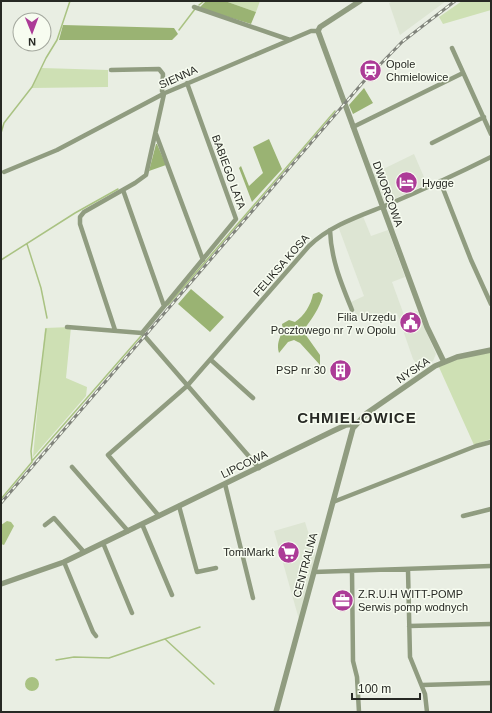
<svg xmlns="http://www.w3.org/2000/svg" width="492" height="713" viewBox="0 0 492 713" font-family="Arial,sans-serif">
<rect width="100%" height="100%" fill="#e9eee3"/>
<path fill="#dde5d3" d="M 394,1 L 446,1 L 400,35 L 389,3 Z
M 414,154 L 427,184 L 385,203 L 373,174 Z
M 362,214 L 371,236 L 388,230 L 405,277 L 392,282 L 404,315 L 417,311 L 436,354 L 433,361 L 420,369 L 413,359 L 397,313 L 371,322 L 368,313 L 357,317 L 351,302 L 364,296 L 338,226 Z
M 305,522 L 316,557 L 300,623 L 274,531 Z"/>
<path fill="#cee0b4" d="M 225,1 L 260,1 L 256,12 Z
M 462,1 L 491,1 L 491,10 L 443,24 L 439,17 Z
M 42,68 L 108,70 L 108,87 L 31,88 Z
M 71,327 L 66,378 L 87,387 L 86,396 L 33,457 L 45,328 Z
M 491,350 L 491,439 L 474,445 L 438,365 Z"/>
<path fill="#9ab373" d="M 206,1 L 225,1 L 256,12 L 251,24 L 199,8 Z
M 63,25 L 174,28 L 178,34 L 172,40 L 59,40 Z
M 364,88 L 373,103 L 353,114 L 349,105 Z
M 269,139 L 282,169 L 252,202 L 239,168 L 241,166 L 249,186 L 263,173 L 253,147 Z
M 156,144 L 157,144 L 166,165 L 149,171 Z
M 191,289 L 224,317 L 210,332 L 178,304 Z
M 319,292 L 323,295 C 320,308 311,320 303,331 L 320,355 L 320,365 L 300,343 L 294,340 L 288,342 L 279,353 C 275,341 284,334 282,324 L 289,320 L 295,322 C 304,316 311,305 313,294 Z"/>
<path fill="#a9c282" d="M 7,521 L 11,522 L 14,526 L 4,545 L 1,544 L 1,525 Z
M25 684a7 7 0 1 1 14 0a7 7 0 1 1-14 0Z"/>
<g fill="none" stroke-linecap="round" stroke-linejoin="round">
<path stroke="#a9c282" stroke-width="1.5" d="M 199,5 L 204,1
M 179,30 L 195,9
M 1,133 L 4,123 L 32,87 L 46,58 L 57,40 L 70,1
M 27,244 L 41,288 L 47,318
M 1,260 L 75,213 L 118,189
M 168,305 L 335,111
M 32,461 L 141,336
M 1,499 L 32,462 L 31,451 L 46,329
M 165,639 L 214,684
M 56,660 L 74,657 L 109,658 L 200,627"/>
<path stroke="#909c80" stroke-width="4.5" d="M 194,7 L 290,40
M 452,48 L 491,134
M 111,70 L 159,69 L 163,74 L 162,91 L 164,94 L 146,175 L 135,183 L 84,212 L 80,217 L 80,224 L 115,330
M 353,127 L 463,73
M 156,134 L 203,260
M 432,143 L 484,117
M 4,172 L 57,150 L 165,93 L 311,31 L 318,31
M 440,181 L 471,260 L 491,304
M 123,190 L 164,306
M 330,230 C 331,259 341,283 352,310
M 67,327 L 142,333
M 142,333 L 236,219 L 187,83
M 142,333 L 259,468
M 211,360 L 253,398
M 72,467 L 128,531
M 225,484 L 253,598
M 333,502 L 476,446 L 491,442
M 179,506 L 197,572 L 216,568
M 159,516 L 108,455 L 187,386 L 309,246 C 331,225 360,216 387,205 C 422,190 457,174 491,157
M 463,516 L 491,509
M 142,524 L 172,595
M 45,525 L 54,518 L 84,552
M 103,543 L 132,613
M 64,562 L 93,632 L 96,636
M 408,570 L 410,657 L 425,694 L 427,712
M 352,571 L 353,661 L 357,677 L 359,712
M 314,572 L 491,566
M 409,626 L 491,624
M 422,685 L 491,683"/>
<path stroke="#909c80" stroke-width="5.5" d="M 360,1 L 320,27 L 318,31 L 427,327 L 444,362
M 1,584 L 64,562 L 333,431 L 346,425 L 356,424
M 276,712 L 353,428 L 367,413 L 435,366 L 457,357 L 491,350"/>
<defs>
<path id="rail" d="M 1,503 L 365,80 L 402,42 L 455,1"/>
</defs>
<use href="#rail" stroke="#81847c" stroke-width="3"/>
<use href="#rail" stroke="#f7fcf0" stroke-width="1.5" stroke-dasharray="4.5" stroke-linecap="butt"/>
</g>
<defs>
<symbol id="station-disc" viewBox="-11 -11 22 22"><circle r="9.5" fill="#ac3b97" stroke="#f7fcf0"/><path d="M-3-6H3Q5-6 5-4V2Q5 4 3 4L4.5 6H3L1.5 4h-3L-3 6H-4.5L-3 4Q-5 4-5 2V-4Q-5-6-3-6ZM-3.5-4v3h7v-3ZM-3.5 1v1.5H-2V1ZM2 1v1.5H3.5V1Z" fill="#fff"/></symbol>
<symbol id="hotel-disc" viewBox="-11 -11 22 22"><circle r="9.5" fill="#ac3b97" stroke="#f7fcf0"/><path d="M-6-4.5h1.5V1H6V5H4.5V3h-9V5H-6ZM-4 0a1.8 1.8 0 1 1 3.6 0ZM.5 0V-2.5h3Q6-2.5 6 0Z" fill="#fff"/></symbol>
<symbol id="civic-disc" viewBox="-11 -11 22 22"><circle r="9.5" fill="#ac3b97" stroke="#f7fcf0"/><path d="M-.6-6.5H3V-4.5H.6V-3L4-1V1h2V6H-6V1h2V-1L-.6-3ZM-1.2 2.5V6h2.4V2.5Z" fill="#fff"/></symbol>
<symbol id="building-disc" viewBox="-11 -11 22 22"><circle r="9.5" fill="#ac3b97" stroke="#f7fcf0"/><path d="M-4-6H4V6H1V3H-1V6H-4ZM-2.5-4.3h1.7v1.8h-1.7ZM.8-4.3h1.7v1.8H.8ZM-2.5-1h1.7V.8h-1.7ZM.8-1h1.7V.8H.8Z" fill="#fff"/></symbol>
<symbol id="supermarket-disc" viewBox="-11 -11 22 22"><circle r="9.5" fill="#ac3b97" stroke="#f7fcf0"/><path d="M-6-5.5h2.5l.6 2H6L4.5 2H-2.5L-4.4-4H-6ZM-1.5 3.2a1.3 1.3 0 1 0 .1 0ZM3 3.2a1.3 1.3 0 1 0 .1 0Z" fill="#fff"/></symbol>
<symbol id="office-disc" viewBox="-11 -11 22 22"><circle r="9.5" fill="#ac3b97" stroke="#f7fcf0"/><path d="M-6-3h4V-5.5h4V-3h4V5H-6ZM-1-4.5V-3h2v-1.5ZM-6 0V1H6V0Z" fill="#fff"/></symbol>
</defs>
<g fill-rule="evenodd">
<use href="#station-disc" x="358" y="58" width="25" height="25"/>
<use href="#hotel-disc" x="394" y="170" width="25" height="25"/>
<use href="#civic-disc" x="398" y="310" width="25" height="25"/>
<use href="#building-disc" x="328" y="358" width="25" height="25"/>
<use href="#supermarket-disc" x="276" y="540" width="25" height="25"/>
<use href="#office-disc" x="330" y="588" width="25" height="25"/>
</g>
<g text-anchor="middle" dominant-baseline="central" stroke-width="3" stroke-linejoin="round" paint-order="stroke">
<g font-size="11" fill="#272924" stroke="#f7fcf0" text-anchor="start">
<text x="386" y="64">Opole<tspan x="386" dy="13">Chmielowice</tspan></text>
<text x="422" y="183">Hygge</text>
<text x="396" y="317" text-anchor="end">Filia Urzędu<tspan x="396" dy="13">Pocztowego nr 7 w Opolu</tspan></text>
<text x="326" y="370" text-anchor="end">PSP nr 30</text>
<text x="274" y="552" text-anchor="end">TomiMarkt</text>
<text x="358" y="594">Z.R.U.H WITT-POMP<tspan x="358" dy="13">Serwis pomp wodnych</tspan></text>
</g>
<g font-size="11" fill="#272924" stroke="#f7fcf0">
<text transform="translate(178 77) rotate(-24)">SIENNA</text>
<text transform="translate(229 172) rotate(70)">BABIEGO LATA</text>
<text transform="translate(388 194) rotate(70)">DWORCOWA</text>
<text transform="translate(281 265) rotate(-49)">FELIKSA KOSA</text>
<text transform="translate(413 370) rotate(-34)">NYSKA</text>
<text transform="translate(244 464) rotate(-26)">LIPCOWA</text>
<text transform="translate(305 565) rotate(-75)">CENTRALNA</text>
</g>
<g font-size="15" font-weight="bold" letter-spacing="1" fill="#272924" stroke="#f7fcf0">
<text x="357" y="417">CHMIELOWICE</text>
</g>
</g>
<rect width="492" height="713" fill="none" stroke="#272924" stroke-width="4"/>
<g transform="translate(32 32) rotate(179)"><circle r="19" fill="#f7fcf0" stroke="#a4a89e"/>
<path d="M0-3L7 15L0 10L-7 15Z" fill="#ac3b97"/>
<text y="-6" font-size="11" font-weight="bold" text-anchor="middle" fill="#272924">N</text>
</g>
<path d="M352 693v6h68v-6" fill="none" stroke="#272924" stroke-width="2"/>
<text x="358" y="693" font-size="12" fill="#272924" stroke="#f7fcf0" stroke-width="3" paint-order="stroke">100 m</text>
</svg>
